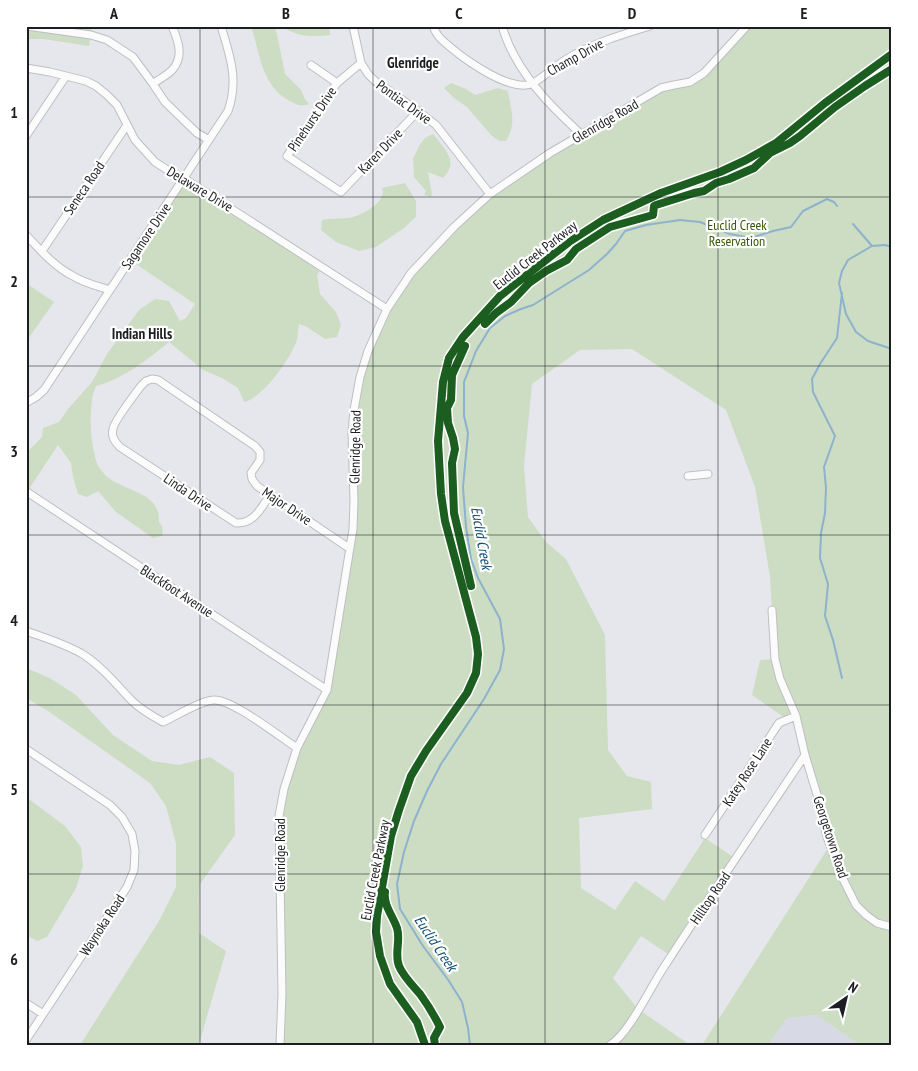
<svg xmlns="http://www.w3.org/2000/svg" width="918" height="1071" viewBox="0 0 918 1071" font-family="'PT Sans Narrow',sans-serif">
<rect width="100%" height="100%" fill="#e6e7ec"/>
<path fill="#d7dae5" d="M 816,1015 L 860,1045 L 768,1045 L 787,1018 Z"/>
<path fill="#cdddc3" d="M 26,26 L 92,26 L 89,46 L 43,39 L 26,39 Z
M 251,26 L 274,26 L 277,34 L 285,74 L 301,90 L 305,99 L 309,104 C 302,107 296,105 290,101 C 262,87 260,54 251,26 Z
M 282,26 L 329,26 L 330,35 C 313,37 296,37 282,26 Z
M 747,26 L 892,26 L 892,1045 L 860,1045 L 816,1015 L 787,1018 L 768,1045 L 702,1045 L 830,845 L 796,717 L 788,720 L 752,695 L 760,660 L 775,659 L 770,577 L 755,487 L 726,410 L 632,349 L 580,350 L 532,384 L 524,466 L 528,517 L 546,542 L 566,559 L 605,635 L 608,750 L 627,776 L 651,782 L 652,809 L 579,818 L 581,888 L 615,910 L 635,881 L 664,901 L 705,838 L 736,859 L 671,956 L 641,936 L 613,978 L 638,1009 L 690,1045 L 280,1045 L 279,816 L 290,768 L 326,694 L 349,548 L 353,456 L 360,377 L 387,309 L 411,273 L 454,227 L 520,173 L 661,88 L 690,82 Z
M 451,83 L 466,89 L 475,95 L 498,88 L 508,91 C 511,111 517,123 506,141 L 499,141 L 491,135 L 467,107 L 454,98 L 444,88 Z
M 433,134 C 440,143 453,155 450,167 C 449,171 446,175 443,178 L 428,172 L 432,194 L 431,197 L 424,195 L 426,191 L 414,177 L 413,159 L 419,146 L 425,138 Z
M 184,178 L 322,267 L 317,275 L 320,294 L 336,312 L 341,325 L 337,337 L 325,339 L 307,327 L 299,324 C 298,329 298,335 297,340 C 291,358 263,398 244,402 L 238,388 L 222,378 L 203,370 L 169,342 C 147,360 123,379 96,386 C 94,391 92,396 92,401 C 89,420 91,448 98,466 C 100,469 103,472 105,475 C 123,492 161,491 159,522 C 163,527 163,530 162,536 L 153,538 L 116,512 L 98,491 L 87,497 L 78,494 L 73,477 L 71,463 L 58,445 L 27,492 L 29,494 L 26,498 L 26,453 L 42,437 L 43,428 L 59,422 L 68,409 L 92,382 L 107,354 L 139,310 L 155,299 L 169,301 L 180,321 L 186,318 L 195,304 L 130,260 Z
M 405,183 L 416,201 L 416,217 L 404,228 L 376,247 L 359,251 L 336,242 L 321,230 L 322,220 C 331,218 339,219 347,218 C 356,218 374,208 379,201 C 381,198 382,196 383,193 L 382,188 Z
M 26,283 L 54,302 L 26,342 Z
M 26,668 L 50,678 L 76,695 L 113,735 L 152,761 L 179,765 L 210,757 L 234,773 L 235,835 L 200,884 L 199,933 L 226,951 L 199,1044 L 196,1045 L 80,1045 L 159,921 L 176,887 L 176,844 L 166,806 L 150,783 L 48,711 L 26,698 Z
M 26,797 L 65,826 L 81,847 L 83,866 L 76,888 L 47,937 L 37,941 L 26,935 Z"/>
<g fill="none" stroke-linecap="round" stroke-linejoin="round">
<path stroke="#8db2ce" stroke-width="2" d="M 853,224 L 872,246
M 892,247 L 885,245 L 872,246 L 848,260 L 842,271 L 839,283 L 846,314 L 856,332 L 868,341 L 892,349
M 842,293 L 837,338 L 820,364 L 812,379 L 813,392 L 835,436 L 824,467 L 826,488 L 825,513 L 821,533 L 820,558 L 828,584 L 825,616 L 833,640 L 842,678
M 470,1045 L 468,1028 L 462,1002 L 449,981 L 423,946 L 400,909 L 397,884 L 404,852 L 414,821 L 427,791 L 441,764 L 484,699 L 500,670 L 504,649 L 500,619 L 478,578 L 471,559 L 466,527 L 463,487 L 468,433 L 464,416 L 464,382 L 476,351 L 490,328 L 505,316 L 521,309 L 533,305 L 589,270 L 607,254 L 616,244 L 625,231 L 646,225 L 680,220 L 700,222 L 730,234 L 751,238 L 773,231 L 791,227 L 803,211 L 827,199 L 834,202 L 837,206"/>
<defs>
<path id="minor" d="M 27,26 L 91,35 L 107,40 L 133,57 L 153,84 L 165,102 L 197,133 L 209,140
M 353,26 L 361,63 L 368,74 L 375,81 L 418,111 L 436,125 L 490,194
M 433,26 C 435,31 437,35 441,39 C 458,55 507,92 531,84 C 541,80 555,66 565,60 C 591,44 620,35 650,26
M 502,26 C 505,36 509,46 514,55 C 531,87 556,111 582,135
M 361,63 L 337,83 L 287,156 L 341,192 L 418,111
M 311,65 L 337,83
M 26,68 L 50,72 L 86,81 L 96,86 L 107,95 L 117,105 L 135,140 L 155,162 L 169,171 L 188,181 L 387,309
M 153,84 C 159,79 168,75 173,69 C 184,56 178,40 172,26
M 26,136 L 66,76
M 26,235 C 40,250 55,267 73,276 C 84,283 97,286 110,290
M 42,251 L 127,125
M 26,403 L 36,397 L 44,390 L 228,111 C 239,80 230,56 221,26
M 688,476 L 708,474
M 27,492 L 327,690
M 270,495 C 261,508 254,524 236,523 L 120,447 C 115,442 111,437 113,429 C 114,421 135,394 141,386 L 146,381 L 152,379 L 158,380 L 255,446 L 260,452 L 260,460 L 251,473 L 252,479 L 257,486 L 349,548
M 772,610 L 775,659 L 780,679 L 796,716 L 805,755 L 819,801 L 827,837 L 841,875 L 856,905 L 866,915 L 877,923 L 892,927
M 26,631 C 45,638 66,644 84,655 C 102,667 116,684 131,700 C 140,709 152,716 163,722 C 176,716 200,701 213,700 C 231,698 280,737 297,748
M 26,749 L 110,805 L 122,817 L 132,834 L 135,851 L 134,870 L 127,887 L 26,1040
M 705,835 L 779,723 L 796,716
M 26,1003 L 43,1014
M 280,1045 L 282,994 L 279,816 L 284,789 L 297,748 L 327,690 L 353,529 L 354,501 L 352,433 L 354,410 L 360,377 L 368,351 L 387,309 L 411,273 L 454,227 L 490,194 L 550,153 L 661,88 L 674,85 L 690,82 L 704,73 L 747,26
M 425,1045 L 417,1022 L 390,984 L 380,956 L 376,932 L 377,916 L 391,836 L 399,810 L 411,776 L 426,751 L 467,693 L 476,673 L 478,654 L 476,637 L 445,521 L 441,494 L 438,441 L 443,382 L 449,358 L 463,337 L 500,296 L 569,242 L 603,220 L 661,193 L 720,172 L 746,160 L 776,143 L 825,103 L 892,54
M 610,1045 C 629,1034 651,986 664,967 C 710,896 758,825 805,755"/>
</defs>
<use href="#minor" stroke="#bdbec2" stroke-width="9"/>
<use href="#minor" stroke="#fbfbfc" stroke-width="7"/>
<defs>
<path id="cycleway" d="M 485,324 L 496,313 L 511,302 L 529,283 L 546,271 L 567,260 L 576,249 L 610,227 L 653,215 L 654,206 L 656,205 L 694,193 L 704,191 L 716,183 L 729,179 L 754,168 L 770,153 L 790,143 L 800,136 L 835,107 L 865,86 L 892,69
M 465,346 L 452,375 L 451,400 L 447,408 L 448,423 L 453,438 L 455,449 L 452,463 L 454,513 L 471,586
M 385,892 C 383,905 393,916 397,928 C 401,940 394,954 399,966 C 403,976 413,986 420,994 C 428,1005 434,1015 440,1027 L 434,1038 L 435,1045
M 425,1045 L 417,1022 L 390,984 L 380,956 L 376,932 L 377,916 L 391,836 L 399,810 L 411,776 L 426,751 L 467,693 L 476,673 L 478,654 L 476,637 L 445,521 L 441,494 L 438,441 L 443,382 L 449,358 L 463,337 L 500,296 L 569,242 L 603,220 L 661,193 L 720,172 L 746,160 L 776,143 L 825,103 L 892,54"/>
</defs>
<use href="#cycleway" stroke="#fff" stroke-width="11"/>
<use href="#cycleway" stroke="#1b5e20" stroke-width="8"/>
</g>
<path fill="none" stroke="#1d1e21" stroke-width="1" stroke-opacity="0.55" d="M 200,26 L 200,1045M 373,26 L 373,1045M 545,26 L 545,1045M 718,26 L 718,1045M 26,197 L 892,197M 26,366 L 892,366M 26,535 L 892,535M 26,705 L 892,705M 26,874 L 892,874"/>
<g text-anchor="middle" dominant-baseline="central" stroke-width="4.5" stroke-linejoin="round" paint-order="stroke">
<g font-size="14" fill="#1d1e21" stroke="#fff">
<text transform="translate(575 57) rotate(-29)">Champ Drive</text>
<text transform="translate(404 102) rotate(36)">Pontiac Drive</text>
<text transform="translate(312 119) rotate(-56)">Pinehurst Drive</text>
<text transform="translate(605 121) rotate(-30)">Glenridge Road</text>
<text transform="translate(380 151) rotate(-46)">Karen Drive</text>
<text transform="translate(84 188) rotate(-56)">Seneca Road</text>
<text transform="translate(200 189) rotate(31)">Delaware Drive</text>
<text transform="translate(146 236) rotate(-56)">Sagamore Drive</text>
<text transform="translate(535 255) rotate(-38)">Euclid Creek Parkway</text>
<text transform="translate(355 447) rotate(-89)">Glenridge Road</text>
<text transform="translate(188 492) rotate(34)">Linda Drive</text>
<text transform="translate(287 506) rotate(34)">Major Drive</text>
<text transform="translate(177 591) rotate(33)">Blackfoot Avenue</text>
<text transform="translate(747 772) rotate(-57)">Katey Rose Lane</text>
<text transform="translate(831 837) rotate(72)">Georgetown Road</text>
<text transform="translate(280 855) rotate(-90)">Glenridge Road</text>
<text transform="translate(375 870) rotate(-79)">Euclid Creek Parkway</text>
<text transform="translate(710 898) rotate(-56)">Hilltop Road</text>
<text transform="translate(102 925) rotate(-57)">Waynoka Road</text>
</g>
<g font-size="14" fill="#38590a" stroke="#fff">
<text x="737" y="225">Euclid Creek<tspan x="737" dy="16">Reservation</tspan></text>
</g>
<g font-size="15" font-weight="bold" fill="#1d1e21" stroke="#fff">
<text x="413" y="62">Glenridge</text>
<text x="142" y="333">Indian Hills</text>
</g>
<g font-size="15" font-style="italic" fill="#0f5075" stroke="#fff">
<text transform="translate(482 538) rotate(80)">Euclid Creek</text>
<text transform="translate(436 943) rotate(56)">Euclid Creek</text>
</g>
</g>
<rect width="918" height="1071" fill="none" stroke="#ffffff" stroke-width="55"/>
<g transform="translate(846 998) rotate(34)" stroke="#ffffff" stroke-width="4" paint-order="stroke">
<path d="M0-4L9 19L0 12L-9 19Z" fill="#1d1e21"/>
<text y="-8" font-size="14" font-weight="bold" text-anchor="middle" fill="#1d1e21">N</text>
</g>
<rect x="28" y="28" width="862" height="1016" fill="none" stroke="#1d1e21" stroke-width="2"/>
<g font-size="16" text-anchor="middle" font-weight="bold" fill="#1d1e21">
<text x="114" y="19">A</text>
<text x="286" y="19">B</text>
<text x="459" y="19">C</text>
<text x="632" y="19">D</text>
<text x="804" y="19">E</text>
<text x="14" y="118">1</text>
<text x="14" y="287">2</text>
<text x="14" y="457">3</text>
<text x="14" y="626">4</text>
<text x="14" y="795">5</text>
<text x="14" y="965">6</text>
</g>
</svg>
